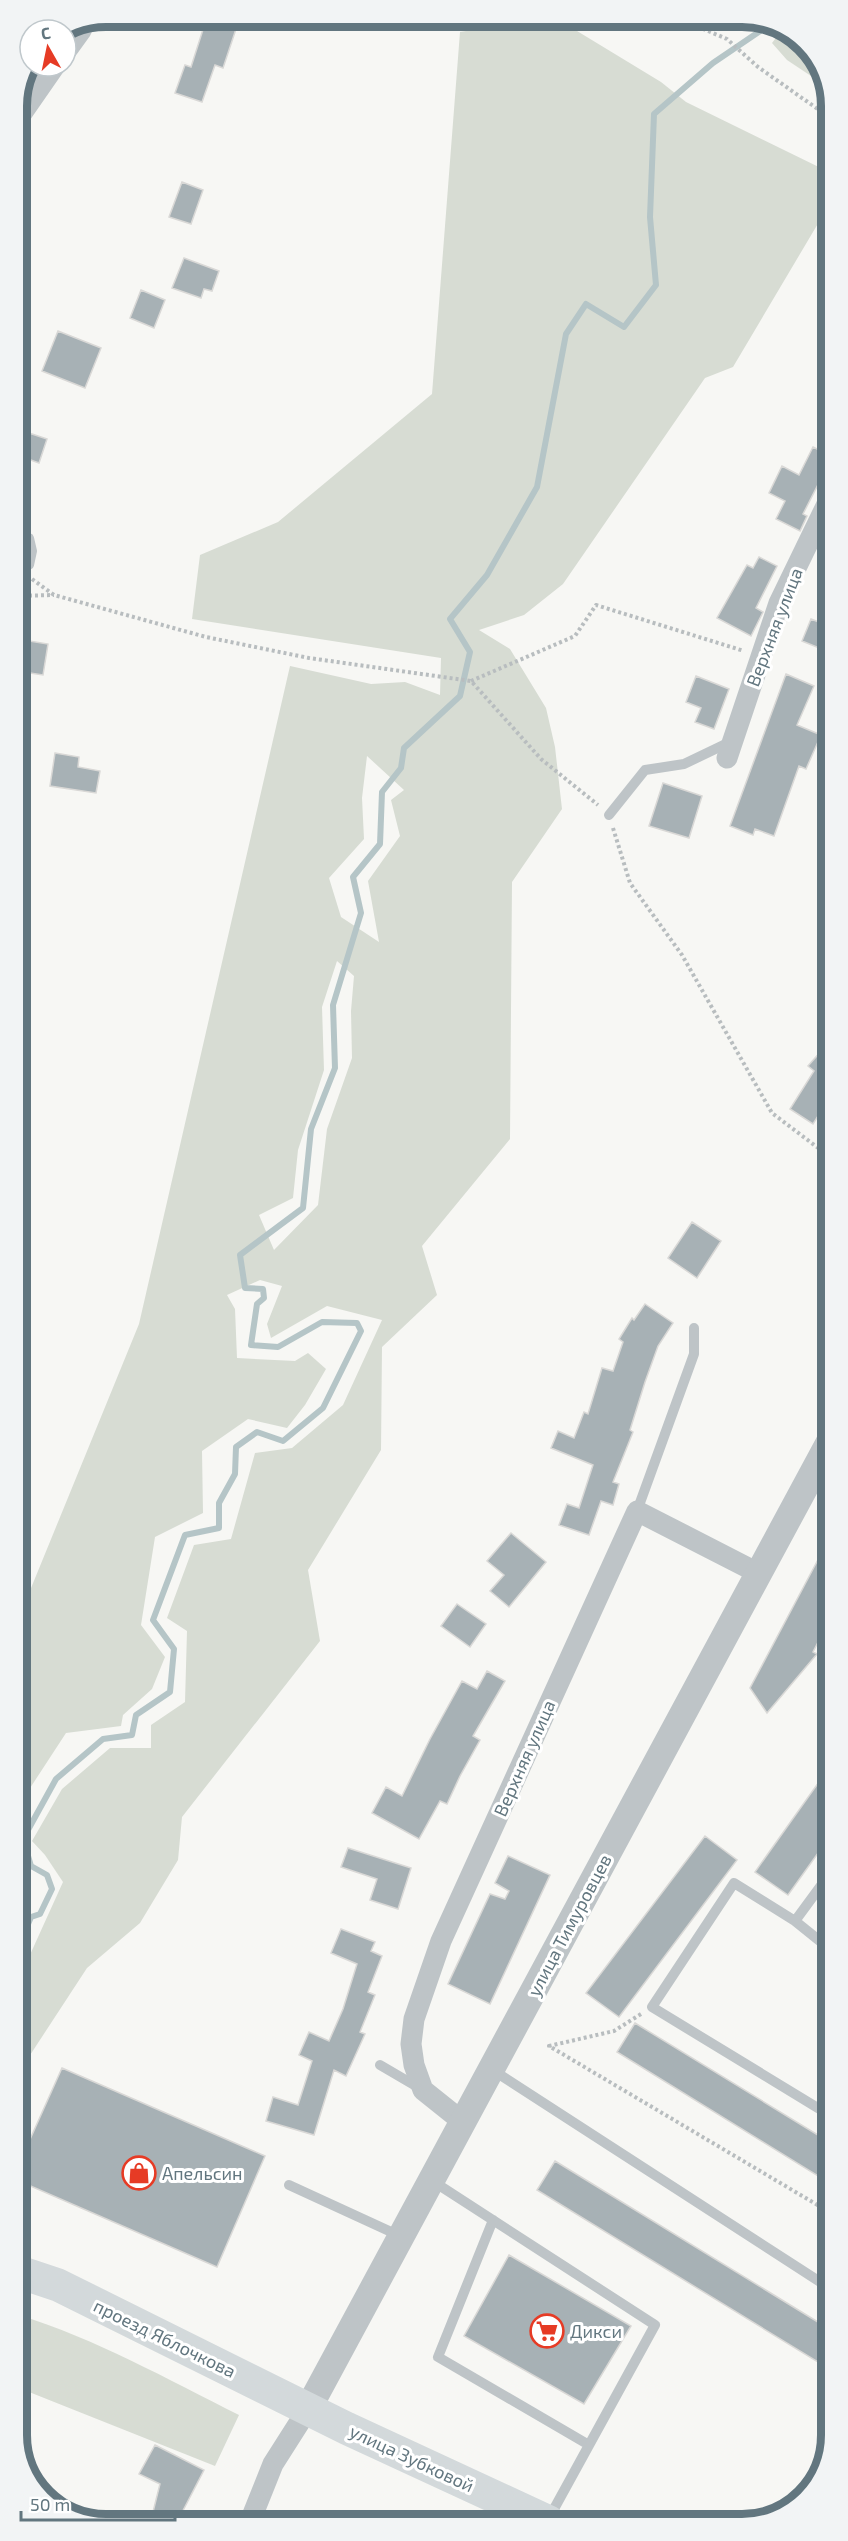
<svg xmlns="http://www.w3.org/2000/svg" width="848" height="2541" viewBox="0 0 848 2541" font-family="'Exo 2',sans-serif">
<rect width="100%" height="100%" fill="#f7f7f4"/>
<path fill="#d7dcd3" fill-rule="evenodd" d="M 521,17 L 554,17 L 661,82 L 686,102 L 829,172 L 829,205 L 733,367 L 705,378 L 563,584 L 524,615 L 479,630 L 510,649 L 546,708 L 555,747 L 562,809 L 512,882 L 510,1139 L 422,1246 L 437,1295 L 382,1347 L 381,1450 L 308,1570 L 320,1641 L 182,1817 L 178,1860 L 140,1923 L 87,1968 L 19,2072 L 19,1979 L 63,1882 L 45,1855 L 32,1841 L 62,1789 L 110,1748 L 151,1748 L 151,1725 L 185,1702 L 187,1631 L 167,1618 L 194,1545 L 231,1539 L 255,1453 L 292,1448 L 343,1405 L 382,1320 L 327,1306 L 271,1338 L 267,1324 L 282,1286 L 260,1280 L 227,1295 L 235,1309 L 237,1358 L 295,1361 L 308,1353 L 326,1369 L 305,1405 L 287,1428 L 248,1419 L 202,1451 L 203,1513 L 155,1537 L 141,1625 L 165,1657 L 152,1689 L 123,1715 L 121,1726 L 66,1733 L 19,1805 L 18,1631 L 23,1629 L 29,1593 L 139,1324 L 290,666 L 371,684 L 405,682 L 440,695 L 441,658 L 192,619 L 200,555 L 278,522 L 432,394 L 460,32 L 491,27 ZM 367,756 L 404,790 L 391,800 L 400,836 L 368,881 L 379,942 L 341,917 L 329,878 L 364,839 L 362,798 ZM 337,961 L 354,976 L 351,1011 L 352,1058 L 327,1129 L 318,1205 L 274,1250 L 259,1215 L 293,1198 L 298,1150 L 324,1070 L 322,1007 Z
M 781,31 L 801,39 L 829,83 L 829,88 L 787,60 L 772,43 Z
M 19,2315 C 96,2339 167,2379 239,2415 L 215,2466 L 19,2388 Z"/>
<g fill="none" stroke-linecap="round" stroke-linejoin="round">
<path stroke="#b5c5c7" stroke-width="6" d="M 19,1945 L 31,1917 L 40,1914 L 52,1889 L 47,1875 L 31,1866 L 23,1839 L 56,1779 L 103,1739 L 132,1735 L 136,1715 L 170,1692 L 174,1649 L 153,1620 L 185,1535 L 219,1528 L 219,1503 L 235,1474 L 236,1447 L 257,1432 L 283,1441 L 323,1408 L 361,1331 L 357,1323 L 322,1322 L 278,1347 L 251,1345 L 257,1304 L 264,1298 L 263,1289 L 245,1288 L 240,1255 L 303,1208 L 311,1129 L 335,1068 L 333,1005 L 361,913 L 353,877 L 380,844 L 382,792 L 401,768 L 404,748 L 460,696 L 470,652 L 450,619 L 487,575 L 537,487 L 566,334 L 586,304 L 624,327 L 656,285 L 650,217 L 654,114 L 713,63 L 769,25"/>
</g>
<path fill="#a7b1b5" stroke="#d9d8d6" stroke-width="1.5" d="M 207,17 L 240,17 L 223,68 L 215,65 L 202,102 L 175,93 L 185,65 L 191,67 Z
M 182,182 L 203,190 L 191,224 L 169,217 Z
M 184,258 L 219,271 L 212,291 L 204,289 L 201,298 L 172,288 Z
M 141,290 L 165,300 L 154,328 L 130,318 Z
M 58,331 L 101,348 L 85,388 L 42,371 Z
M 17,429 L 47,439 L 39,463 L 17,455 Z
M 813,447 L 829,455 L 829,463 L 803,514 L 807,516 L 800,531 L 776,519 L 785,501 L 769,493 L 782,466 L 799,475 Z
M 759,557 L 777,566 L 756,608 L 763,612 L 751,636 L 717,618 L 747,565 L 753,568 Z
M 811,619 L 829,626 L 829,652 L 802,641 Z
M 17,639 L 48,644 L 43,675 L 17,671 Z
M 786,674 L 814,686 L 797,725 L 821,735 L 806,769 L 799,766 L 774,836 L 755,829 L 753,835 L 730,826 Z
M 696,676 L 729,689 L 714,729 L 695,722 L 701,708 L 686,702 Z
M 55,753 L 79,757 L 78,767 L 100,771 L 96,793 L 50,786 Z
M 663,783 L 702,796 L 689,838 L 649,826 Z
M 830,1041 L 830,1097 L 813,1124 L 790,1109 L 814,1071 L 808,1066 Z
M 692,1222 L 721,1241 L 697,1278 L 668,1258 Z
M 645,1304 L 673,1323 L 658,1346 L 645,1382 L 630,1430 L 633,1432 L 613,1482 L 619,1484 L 613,1505 L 601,1501 L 589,1535 L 559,1525 L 567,1504 L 579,1508 L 593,1465 L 551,1448 L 558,1431 L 574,1438 L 584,1412 L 588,1414 L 602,1368 L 613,1371 L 623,1342 L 619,1339 L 632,1318 L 634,1320 Z
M 511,1533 L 546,1562 L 509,1607 L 490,1591 L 504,1575 L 487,1561 Z
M 830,1537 L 830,1619 L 813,1652 L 817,1654 L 767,1713 L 750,1688 Z
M 457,1604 L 486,1624 L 470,1647 L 441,1626 Z
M 487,1671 L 505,1681 L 473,1736 L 480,1740 L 460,1776 L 447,1804 L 440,1801 L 419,1839 L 372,1813 L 386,1787 L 402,1796 L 430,1739 L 462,1681 L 477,1689 Z
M 831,1765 L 831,1835 L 788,1895 L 755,1872 Z
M 705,1836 L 737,1860 L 619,2017 L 586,1993 Z
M 348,1848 L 411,1868 L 398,1909 L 370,1900 L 377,1879 L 341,1867 Z
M 508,1856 L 550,1875 L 490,2004 L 448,1984 L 490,1894 L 505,1899 L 509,1891 L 495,1883 Z
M 341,1929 L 375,1942 L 371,1951 L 382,1956 L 368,1992 L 375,1995 L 360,2032 L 365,2034 L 346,2076 L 334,2070 L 314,2135 L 266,2121 L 273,2097 L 298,2105 L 312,2061 L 299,2055 L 309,2032 L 329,2041 L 343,2009 L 357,1964 L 331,1953 Z
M 635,2023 L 831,2143 L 831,2184 L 617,2052 Z
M 62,2068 L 265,2156 L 217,2267 L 19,2181 L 19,2164 Z
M 555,2161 L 831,2330 L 831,2370 L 537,2190 Z
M 509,2255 L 631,2326 L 584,2404 L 464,2336 Z
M 155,2445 L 204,2470 L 176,2524 L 150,2524 L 160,2484 L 139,2474 Z"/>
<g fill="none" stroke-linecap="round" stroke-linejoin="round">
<path stroke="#b8bdbf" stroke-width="4" stroke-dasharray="3 3" stroke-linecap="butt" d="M 675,17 L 727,39 L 758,67 L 829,117
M 32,579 L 54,595 L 206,637 L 309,658 L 471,681 L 541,759 L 598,805
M 17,596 L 54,595
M 471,681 L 575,636 L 596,605 L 744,651
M 613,828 L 630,883 L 682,955 L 772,1113 L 830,1157
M 641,2014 L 614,2031 L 549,2046 L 831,2213"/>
<path stroke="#bec4c7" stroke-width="10" d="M 17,535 L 29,538 L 32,551 L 29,565 L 17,568
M 609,815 L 645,770 L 684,764 L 732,741
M 637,1511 L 694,1354 L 694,1328
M 795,1921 L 831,1872
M 831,1950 L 795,1921 L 734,1883 L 652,2007 L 831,2116
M 380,2065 L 421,2089
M 491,2069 L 831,2289
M 431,2180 L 655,2325 L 549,2518
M 289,2185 L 400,2236
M 493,2220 L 438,2357 L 589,2445"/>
<path stroke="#bec4c7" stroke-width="21" d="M 727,758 L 779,603 L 829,500
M 463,2122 L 423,2090 L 414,2065 L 411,2044 L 414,2019 L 441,1941 L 637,1511 L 758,1573
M 249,2524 L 273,2464 L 308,2409"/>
<path stroke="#bec4c7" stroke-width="27" d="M 66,46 L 79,28
M 17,115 L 51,66
M 308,2409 L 830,1441"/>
<path stroke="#d3d9db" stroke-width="33" d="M 19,2272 L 58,2285 L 346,2428 L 549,2522"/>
</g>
<defs>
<symbol id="shop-ring" viewBox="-11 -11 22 22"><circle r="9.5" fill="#fff" stroke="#e63b25" stroke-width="1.5"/><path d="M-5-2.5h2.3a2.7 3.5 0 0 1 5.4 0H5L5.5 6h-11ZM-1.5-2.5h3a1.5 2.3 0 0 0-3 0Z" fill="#e63b25"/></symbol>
<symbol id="supermarket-ring" viewBox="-11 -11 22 22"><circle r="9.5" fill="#fff" stroke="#e63b25" stroke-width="1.5"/><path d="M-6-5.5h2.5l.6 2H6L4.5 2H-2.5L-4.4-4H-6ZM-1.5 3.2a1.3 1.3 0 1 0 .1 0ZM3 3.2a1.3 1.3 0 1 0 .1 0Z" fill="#e63b25"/></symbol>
</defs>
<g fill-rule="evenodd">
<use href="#shop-ring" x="120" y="2154" width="38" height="38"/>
<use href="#supermarket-ring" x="528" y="2312" width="38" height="38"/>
</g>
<g text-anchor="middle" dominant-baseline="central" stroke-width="6" stroke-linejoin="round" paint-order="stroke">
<g font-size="18" fill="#62767f" stroke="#fff">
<text transform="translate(774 627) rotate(-69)">Верхняя улица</text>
<text transform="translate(524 1758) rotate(-66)">Верхняя улица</text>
<text transform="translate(569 1925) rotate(-62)">улица Тимуровцев</text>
<text transform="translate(165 2338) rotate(26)">проезд Яблочкова</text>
<text transform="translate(412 2458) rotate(25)">улица Зубковой</text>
</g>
<g font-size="18" fill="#62767f" stroke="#fff" text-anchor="start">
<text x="162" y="2173">Апельсин</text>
<text x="570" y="2331">Дикси</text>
</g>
</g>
<path d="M0 0H848V2541H0ZM106 27H742A79 79 0 0 1 821 106V2435A79 79 0 0 1 742 2514H106A79 79 0 0 1 27 2435V106A79 79 0 0 1 106 27Z" fill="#f2f4f5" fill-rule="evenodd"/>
<path fill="none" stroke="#62767f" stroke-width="8" d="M106 27H742A79 79 0 0 1 821 106V2435A79 79 0 0 1 742 2514H106A79 79 0 0 1 27 2435V106A79 79 0 0 1 106 27Z"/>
<g transform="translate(48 48) rotate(351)"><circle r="28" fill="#ffffff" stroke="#c0c8cc" stroke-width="1.5"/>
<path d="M0-4.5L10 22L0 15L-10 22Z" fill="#e63b25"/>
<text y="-9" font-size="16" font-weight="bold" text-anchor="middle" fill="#62767f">С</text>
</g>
<path d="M21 2511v9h154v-9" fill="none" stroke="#62767f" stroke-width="3"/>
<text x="30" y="2511" font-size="18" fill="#62767f" stroke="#ffffff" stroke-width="4.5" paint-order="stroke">50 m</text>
</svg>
